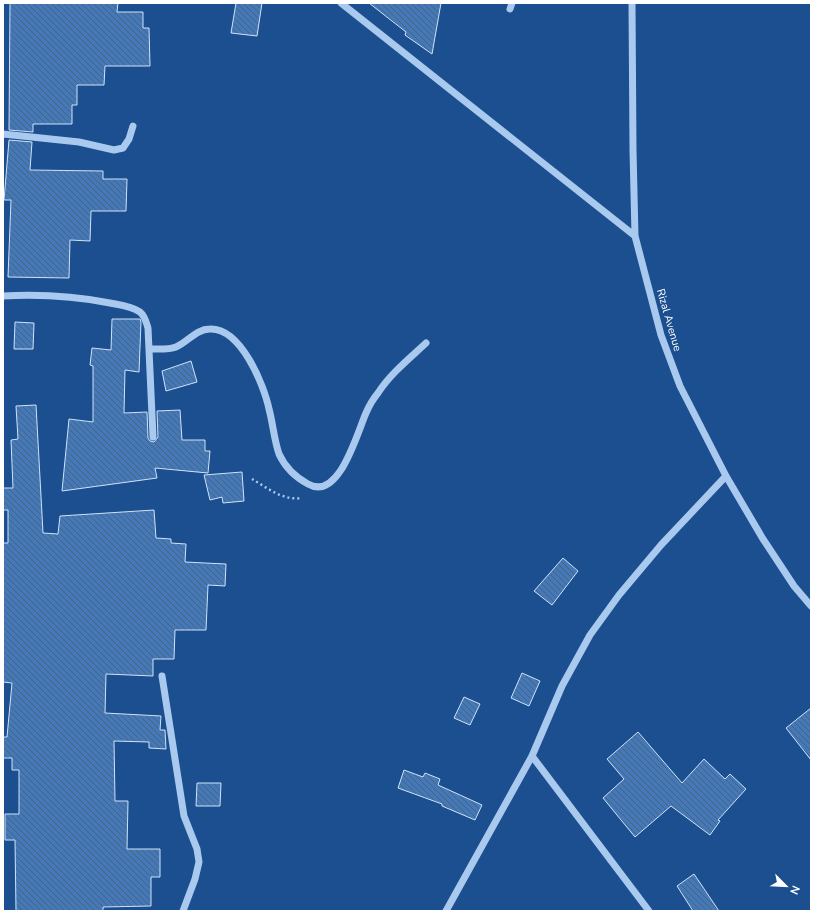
<svg xmlns="http://www.w3.org/2000/svg" width="814" height="914" viewBox="0 0 814 914" font-family="'Nunito Sans',sans-serif">
<defs>
<pattern id="building-back-hatch" width="6" height="6" patternUnits="userSpaceOnUse"><rect width="6" height="6" fill="#4478b7"/><path d="M-1 5l2 2M0 0l6 6M5-1l2 2" fill="none" stroke="#486282"/></pattern>
</defs>
<rect width="100%" height="100%" fill="#1b4f8f"/>
<path fill="url(#building-back-hatch)" stroke="#cfe3fa" d="M 10,3 L 118,3 L 117,12 L 143,12 L 143,28 L 149,28 L 150,66 L 105,66 L 104,85 L 77,85 L 77,105 L 72,105 L 72,124 L 33,124 L 33,132 L 9,130 Z
M 236,3 L 262,3 L 257,36 L 231,33 Z
M 369,3 L 441,3 L 432,54 L 405,35 L 406,32 Z
M 9,140 L 32,142 L 30,170 L 103,171 L 103,179 L 127,179 L 126,211 L 91,211 L 90,241 L 70,240 L 69,278 L 8,277 L 11,200 L 4,200 Z
M 112,319 L 140,319 L 141,322 L 139,372 L 125,370 L 124,413 L 147,412 L 148,438 L 150,441 L 154,442 L 158,437 L 157,411 L 180,410 L 182,440 L 205,440 L 205,451 L 210,451 L 208,473 L 155,468 L 157,478 L 62,491 L 69,419 L 93,422 L 93,366 L 90,365 L 92,348 L 111,350 Z
M 15,322 L 34,323 L 33,349 L 14,349 Z
M 191,361 L 197,382 L 166,391 L 162,371 Z
M 36,405 L 43,533 L 58,534 L 60,516 L 154,510 L 156,538 L 171,539 L 171,543 L 186,544 L 185,562 L 226,564 L 225,586 L 208,585 L 206,630 L 175,630 L 174,659 L 153,659 L 153,676 L 106,674 L 105,713 L 161,716 L 160,730 L 165,730 L 166,749 L 149,748 L 149,742 L 114,741 L 115,801 L 128,801 L 127,849 L 160,849 L 160,877 L 151,877 L 151,906 L 103,907 L 103,911 L 16,911 L 15,840 L 5,840 L 5,814 L 19,814 L 19,770 L 12,770 L 12,758 L 3,758 L 3,737 L 7,737 L 12,683 L 3,682 L 3,543 L 8,543 L 8,510 L 3,510 L 3,488 L 13,488 L 11,440 L 18,439 L 16,406 Z
M 242,472 L 244,501 L 223,503 L 222,497 L 210,500 L 204,475 Z
M 563,558 L 578,571 L 552,605 L 534,591 Z
M 522,673 L 540,681 L 529,706 L 511,698 Z
M 464,697 L 480,704 L 470,725 L 454,718 Z
M 811,708 L 811,760 L 786,728 Z
M 638,732 L 682,783 L 704,759 L 725,779 L 730,774 L 746,789 L 718,820 L 720,821 L 710,835 L 671,806 L 635,837 L 603,798 L 624,779 L 607,759 Z
M 404,770 L 423,777 L 425,773 L 440,779 L 438,785 L 482,805 L 475,820 L 442,806 L 442,804 L 398,788 Z
M 197,783 L 221,783 L 220,806 L 196,806 Z
M 694,874 L 719,911 L 693,911 L 677,886 Z"/>
<g fill="none" stroke-linecap="round" stroke-linejoin="round">
<path stroke="#a9c9ee" stroke-width="2.5" stroke-dasharray="2 3" stroke-linecap="butt" d="M 252,479 C 266,487 283,501 301,498"/>
<path stroke="#a9c9ee" stroke-width="7" d="M 341,3 L 635,236
M 632,3 L 633,150 L 635,236 L 661,335 L 680,386 L 726,476 L 763,539 L 794,586 L 811,606
M 510,9 L 512,3
M 3,134 L 79,142 L 114,150 L 123,148 L 129,139 L 133,126
M 3,296 C 40,294 74,296 110,303 C 120,305 131,306 140,312 C 145,316 146,322 148,328 L 153,437
M 149,349 C 157,349 169,350 176,347 C 188,342 196,329 210,329 C 241,328 264,385 269,409 C 273,424 274,439 279,454 C 285,467 295,477 308,484 C 339,502 357,433 366,413 C 369,406 373,399 378,393 C 390,374 410,358 426,343
M 162,676 L 184,816 L 197,849 L 199,862 L 195,879 L 183,911
M 532,756 L 649,911
M 446,911 L 532,756 L 562,686 L 590,635 L 619,595 L 661,545 L 726,476"/>
</g>
<g text-anchor="middle" dominant-baseline="central" stroke-width="3" stroke-linejoin="round" paint-order="stroke">
<g font-size="11" fill="#fff" stroke="#1b4f8f">
<text transform="translate(669 320) rotate(74)">Rizal Avenue</text>
</g>
</g>
<rect width="814" height="914" fill="none" stroke="#ffffff" stroke-width="8"/>
<g transform="translate(786 886) rotate(114)" stroke="#1b4f8f" stroke-width="3" paint-order="stroke">
<path d="M0-3L7 15L0 10L-7 15Z" fill="#ffffff"/>
<text y="-6" font-size="11" font-weight="bold" text-anchor="middle" fill="#ffffff">N</text>
</g>
</svg>
